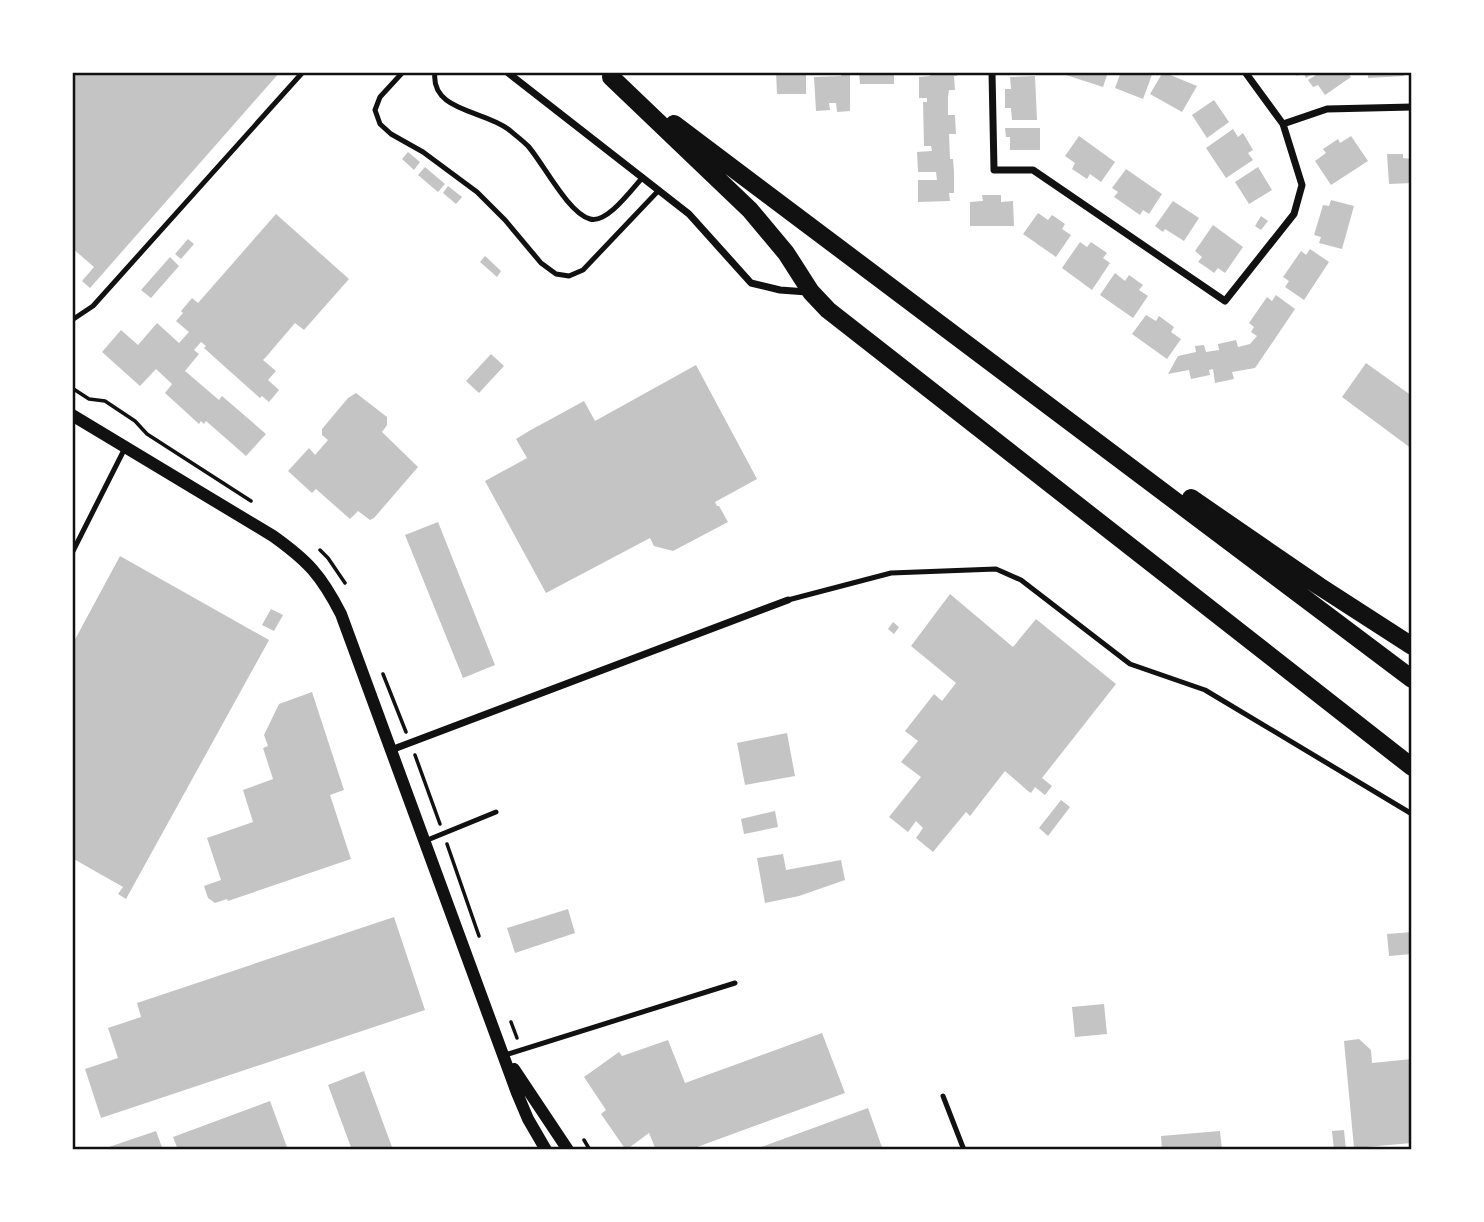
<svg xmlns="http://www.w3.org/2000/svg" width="1484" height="1222" viewBox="0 0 1484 1222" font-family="Poppins,sans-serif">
<rect width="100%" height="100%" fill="#fff"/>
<path fill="#c4c4c4" d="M 72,72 L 280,72 L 90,288 L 82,281 L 94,267 L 72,248 Z
M 776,72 L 806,72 L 806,94 L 777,94 Z
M 859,72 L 894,72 L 894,84 L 860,84 Z
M 930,72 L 957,72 L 957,76 L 954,76 L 955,90 L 949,90 L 948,97 L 948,115 L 955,115 L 956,134 L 949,134 L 950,159 L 953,159 L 954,172 L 954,193 L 949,193 L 950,201 L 918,202 L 918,180 L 937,180 L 936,172 L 918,172 L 917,152 L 932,151 L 931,146 L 924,146 L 923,102 L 927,102 L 927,98 L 919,98 L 919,77 L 930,76 Z
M 1067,72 L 1108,72 L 1103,87 L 1066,75 Z
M 1121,72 L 1153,72 L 1143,99 L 1115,88 Z
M 1163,72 L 1197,86 L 1182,112 L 1150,94 Z
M 1294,72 L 1315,72 L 1306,78 L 1303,72 L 1297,76 Z
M 1321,72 L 1347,72 L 1351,77 L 1325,95 L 1318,85 L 1313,87 L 1308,80 Z
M 1368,72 L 1404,72 L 1404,76 L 1368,78 Z
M 841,73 L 850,73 L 850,111 L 837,112 L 836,103 L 829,103 L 830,110 L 816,111 L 814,77 L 841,76 Z
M 1035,76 L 1037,120 L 1012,120 L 1011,108 L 1005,108 L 1005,89 L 1011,89 L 1010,77 Z
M 1214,100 L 1229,122 L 1207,138 L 1192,115 Z
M 1005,128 L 1040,128 L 1040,150 L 1010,150 L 1010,137 L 1006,137 Z
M 1233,129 L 1238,137 L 1243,133 L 1253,150 L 1248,153 L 1253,160 L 1226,178 L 1206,148 Z
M 1079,136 L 1115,162 L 1101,182 L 1090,174 L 1087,179 L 1072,169 L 1075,163 L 1065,156 Z
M 1351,136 L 1368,161 L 1331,185 L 1315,161 L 1326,153 L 1323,149 L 1338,139 L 1340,143 Z
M 408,152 L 420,162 L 414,170 L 402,159 Z
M 1387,154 L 1403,154 L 1403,158 L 1412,159 L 1412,183 L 1389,184 Z
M 425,167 L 445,184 L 438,192 L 418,175 Z
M 1258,167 L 1272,190 L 1249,204 L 1235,182 Z
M 1126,169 L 1162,194 L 1149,214 L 1143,210 L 1140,215 L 1114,197 L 1118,192 L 1112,188 Z
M 448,186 L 462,197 L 456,204 L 443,193 Z
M 982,195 L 1001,195 L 1001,202 L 1013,201 L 1014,226 L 970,226 L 970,202 L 983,201 Z
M 1331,200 L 1354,206 L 1342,249 L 1319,243 L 1321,237 L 1314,235 L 1323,205 L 1329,206 Z
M 1173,201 L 1199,218 L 1184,241 L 1165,229 L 1163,232 L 1155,226 Z
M 1038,213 L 1048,220 L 1052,215 L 1058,219 L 1065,224 L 1062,229 L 1071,235 L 1056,257 L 1023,234 Z
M 276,214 L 349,279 L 304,330 L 295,323 L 266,357 L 263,360 L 276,371 L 268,380 L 279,390 L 269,402 L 262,396 L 260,398 L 224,366 L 204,348 L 206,346 L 201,342 L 194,350 L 199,354 L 185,371 L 219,400 L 222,396 L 266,434 L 246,456 L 206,421 L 204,424 L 201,421 L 199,424 L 165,393 L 172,384 L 156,369 L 140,386 L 102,352 L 121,330 L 138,345 L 157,323 L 179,343 L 189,332 L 176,321 L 183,313 L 181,311 L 192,298 L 198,303 Z
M 1261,216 L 1268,221 L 1261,230 L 1255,226 Z
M 1213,225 L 1243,247 L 1225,273 L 1218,268 L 1214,273 L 1206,267 L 1198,262 L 1202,257 L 1195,251 Z
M 188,239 L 194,244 L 181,259 L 175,254 Z
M 1080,242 L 1087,247 L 1091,242 L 1107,253 L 1103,258 L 1110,263 L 1092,290 L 1062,268 Z
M 1310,249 L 1329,262 L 1304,300 L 1285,287 L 1289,281 L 1283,277 L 1301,251 L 1306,255 Z
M 485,256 L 501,271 L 497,277 L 480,262 Z
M 170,257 L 179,266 L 151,298 L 141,290 Z
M 1115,273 L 1125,281 L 1129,275 L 1143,285 L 1139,290 L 1148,296 L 1133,318 L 1100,295 Z
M 1276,295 L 1295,309 L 1255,368 L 1232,372 L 1234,379 L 1215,383 L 1213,369 L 1209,370 L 1210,375 L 1191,379 L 1189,370 L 1168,374 L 1178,356 L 1196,352 L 1195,346 L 1204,345 L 1206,352 L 1219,350 L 1218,344 L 1236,340 L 1238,347 L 1250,344 L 1257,336 L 1251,332 L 1254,327 L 1249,323 L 1267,297 L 1272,301 Z
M 1146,315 L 1156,321 L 1159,316 L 1174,327 L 1171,332 L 1181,339 L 1167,359 L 1132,334 Z
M 491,354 L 504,366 L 479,393 L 466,381 Z
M 1366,363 L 1412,396 L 1412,449 L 1342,397 Z
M 696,365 L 757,479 L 715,502 L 717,506 L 719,506 L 728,522 L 673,551 L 654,546 L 650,538 L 546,593 L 485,481 L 527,458 L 516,439 L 529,431 L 584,401 L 595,421 Z
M 356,393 L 387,417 L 387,425 L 382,432 L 418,467 L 374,518 L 370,520 L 358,511 L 350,519 L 316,489 L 312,493 L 288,471 L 309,448 L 315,455 L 328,440 L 322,435 L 322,429 L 348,398 Z
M 438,522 L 495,665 L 463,678 L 405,535 Z
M 120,556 L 269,640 L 126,899 L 118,894 L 123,887 L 72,858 L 72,645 Z
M 950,594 L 1013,647 L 1036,619 L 1116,684 L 1042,778 L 1052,786 L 1045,795 L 1035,787 L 1031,793 L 1028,791 L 1005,771 L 970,816 L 966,812 L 933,852 L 916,838 L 923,828 L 916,821 L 908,832 L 889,817 L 921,777 L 901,762 L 918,741 L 905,731 L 934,694 L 942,701 L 956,683 L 911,646 Z
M 271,609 L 283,615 L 274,631 L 262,625 Z
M 893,622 L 899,627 L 894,634 L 888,629 Z
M 312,692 L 344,790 L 330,795 L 351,859 L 228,901 L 227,899 L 215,903 L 208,898 L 204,886 L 221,880 L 207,838 L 253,822 L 243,790 L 273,779 L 263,748 L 268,746 L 264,735 L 279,704 Z
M 787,733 L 795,776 L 745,785 L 737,743 Z
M 1061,800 L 1070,807 L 1048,836 L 1039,828 Z
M 775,811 L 778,827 L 744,834 L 741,819 Z
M 783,854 L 786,870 L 841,860 L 845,880 L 799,896 L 765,903 L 757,858 Z
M 568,909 L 575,933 L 515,953 L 507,928 Z
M 394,917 L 425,1010 L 101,1118 L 85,1069 L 118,1058 L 108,1028 L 141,1017 L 137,1003 Z
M 1412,932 L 1412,954 L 1389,956 L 1387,934 Z
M 1104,1004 L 1107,1034 L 1075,1037 L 1072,1007 Z
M 822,1033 L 845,1093 L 689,1150 L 656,1150 L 649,1133 L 626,1150 L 601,1114 L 606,1110 L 584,1077 L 619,1052 L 622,1056 L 668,1040 L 685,1083 Z
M 1359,1039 L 1371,1050 L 1372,1063 L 1412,1059 L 1412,1143 L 1354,1148 L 1344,1041 Z
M 364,1071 L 392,1147 L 384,1150 L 352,1150 L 328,1085 Z
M 270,1101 L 288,1150 L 178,1150 L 173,1137 Z
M 868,1108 L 883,1150 L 753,1150 Z
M 1344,1130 L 1346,1150 L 1334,1150 L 1332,1131 Z
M 156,1131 L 163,1150 L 100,1150 Z
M 1220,1131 L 1222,1150 L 1162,1150 L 1161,1136 Z"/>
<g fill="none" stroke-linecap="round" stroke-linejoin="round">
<path stroke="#111" stroke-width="3.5" d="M 72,388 L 89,399 L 105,401 L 135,421 L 147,434 L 251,501
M 320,550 L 328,558 L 345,583
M 383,674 L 406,732
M 415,755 L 440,824
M 447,844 L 479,936
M 511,1022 L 517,1038
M 584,1140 L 590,1150"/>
<path stroke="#111" stroke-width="5" d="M 403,72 L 380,97 L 375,110 L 380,124 L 391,134 L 423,152 L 477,192 L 505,220 L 541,263 L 556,274 L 569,276 L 583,270 L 659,190
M 435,72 C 430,111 483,110 508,129 C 514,134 522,140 528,146 C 543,163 568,213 590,219 C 607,224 632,189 643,177
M 72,320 L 93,306 L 303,72
M 72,553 L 125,448
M 788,600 L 891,573 L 996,569 L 1021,580 L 1130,664 L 1205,690 L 1412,814
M 425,841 L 496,812
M 505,1055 L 735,983
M 943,1096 L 964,1150"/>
<path stroke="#111" stroke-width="7" d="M 507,72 L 689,214 L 751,283 L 780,290 L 807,292
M 992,72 L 994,170 L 1033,170 L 1225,301 L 1294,214 L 1302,185 L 1283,124 L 1245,72
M 1283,124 L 1327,109 L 1412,107
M 391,750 L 788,600"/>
<path stroke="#111" stroke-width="12" d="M 72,415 L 273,536 C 308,561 321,575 341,614 L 517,1093 L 528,1119 L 546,1150
M 514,1069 L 568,1150"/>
<path stroke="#111" stroke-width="18" d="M 611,77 L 750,210 L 786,253 L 811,292 L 828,310 L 1412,767
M 674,124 L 1412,679
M 1191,498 L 1319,586 L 1412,646"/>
</g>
<rect width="1484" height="1222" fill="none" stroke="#ffffff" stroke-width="147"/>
<rect x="74" y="74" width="1336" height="1074" fill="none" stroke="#111" stroke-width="2.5"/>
</svg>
